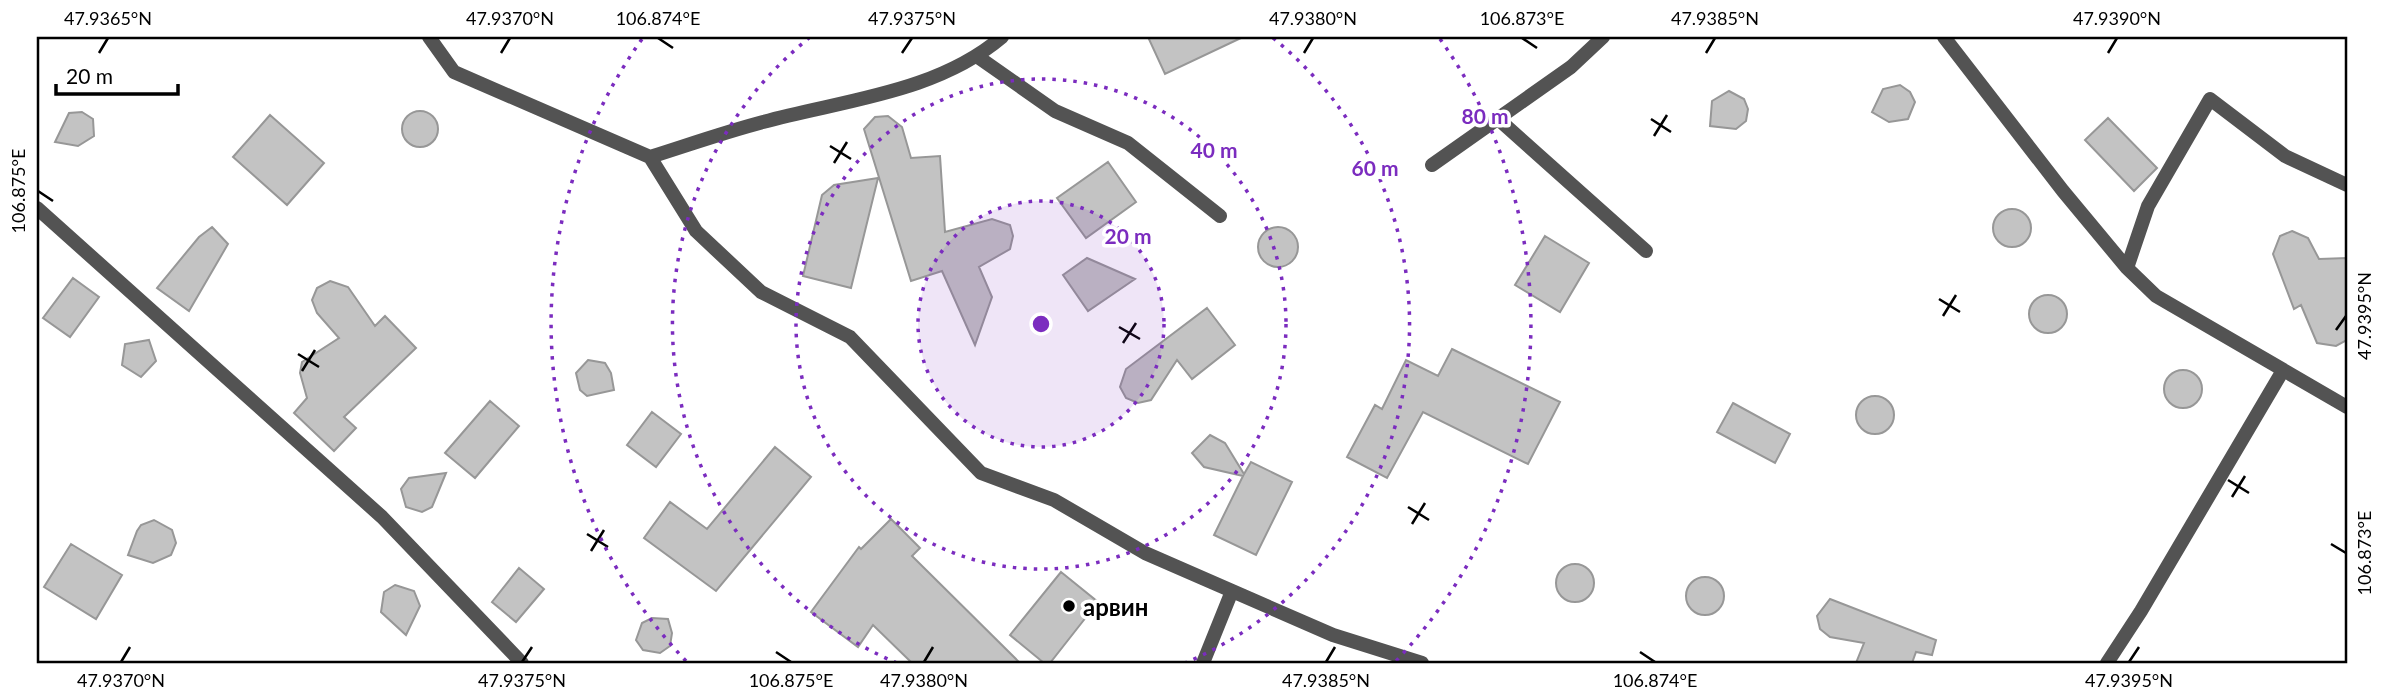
<svg xmlns="http://www.w3.org/2000/svg" width="2384" height="700" viewBox="0 0 2384 700" font-family="Lato,sans-serif">
<rect width="100%" height="100%" fill="#fff"/>
<path fill="#c3c3c3" stroke="#979797" stroke-width="2" d="M 1148,37 L 1243,37 L 1165,74 Z
M 1900,85 L 1910,92 L 1915,102 L 1908,119 L 1889,122 L 1872,112 L 1883,89 Z
M 1729,91 L 1744,99 L 1748,109 L 1746,121 L 1736,129 L 1710,126 L 1712,101 Z
M402 129a18 18 0 1 1 36 0a18 18 0 1 1-36 0Z
M 82,112 L 93,119 L 94,136 L 78,146 L 55,142 L 69,113 Z
M 270,115 L 324,163 L 287,205 L 233,157 Z
M 888,116 L 902,127 L 911,158 L 940,156 L 945,232 L 992,219 L 1010,225 L 1013,236 L 1010,249 L 979,267 L 992,297 L 975,345 L 942,271 L 911,281 L 864,129 L 875,117 Z
M 2108,118 L 2157,168 L 2134,191 L 2085,140 Z
M 1108,162 L 1136,202 L 1086,238 L 1057,198 Z
M 878,178 L 851,288 L 803,276 L 822,195 L 834,185 Z
M1993 228a19 19 0 1 1 38 0a19 19 0 1 1-38 0Z
M 212,227 L 228,244 L 189,311 L 157,288 L 199,237 Z
M1258 247a20 20 0 1 1 40 0a20 20 0 1 1-40 0Z
M 2292,231 L 2308,238 L 2319,259 L 2347,258 L 2347,340 L 2336,346 L 2317,343 L 2301,305 L 2294,309 L 2273,254 L 2280,236 Z
M 1545,236 L 1589,263 L 1560,312 L 1515,285 Z
M 1087,258 L 1135,279 L 1088,311 L 1063,275 Z
M 73,278 L 99,297 L 70,337 L 43,318 Z
M 330,281 L 348,287 L 375,326 L 385,316 L 416,348 L 344,417 L 356,428 L 334,451 L 294,413 L 307,398 L 300,373 L 302,362 L 339,338 L 317,313 L 312,300 L 317,288 Z
M2029 314a19 19 0 1 1 38 0a19 19 0 1 1-38 0Z
M 1207,308 L 1235,345 L 1192,379 L 1177,360 L 1151,400 L 1138,403 L 1126,398 L 1120,387 L 1126,369 Z
M 149,340 L 156,361 L 141,377 L 122,365 L 125,344 Z
M 1452,349 L 1560,402 L 1528,464 L 1423,412 L 1387,478 L 1347,457 L 1375,405 L 1382,409 L 1406,360 L 1438,376 Z
M 588,360 L 605,363 L 611,373 L 614,390 L 587,396 L 580,390 L 576,373 Z
M2164 389a19 19 0 1 1 38 0a19 19 0 1 1-38 0Z
M1856 415a19 19 0 1 1 38 0a19 19 0 1 1-38 0Z
M 490,401 L 519,426 L 475,478 L 445,453 Z
M 1733,403 L 1790,434 L 1775,463 L 1717,432 Z
M 652,412 L 681,434 L 656,467 L 627,445 Z
M 1210,435 L 1225,443 L 1244,474 L 1251,462 L 1292,482 L 1256,555 L 1214,535 L 1243,476 L 1204,467 L 1192,453 Z
M 775,447 L 811,477 L 716,591 L 644,538 L 670,502 L 707,529 Z
M 446,473 L 432,507 L 422,512 L 406,507 L 401,489 L 409,478 Z
M 891,519 L 920,548 L 912,556 L 1020,663 L 912,663 L 873,625 L 858,647 L 811,612 L 859,547 L 861,549 Z
M 154,520 L 172,530 L 176,543 L 171,555 L 153,563 L 128,555 L 137,531 L 141,525 Z
M 71,544 L 122,575 L 96,619 L 44,587 Z
M1556 583a19 19 0 1 1 38 0a19 19 0 1 1-38 0Z
M 519,568 L 544,589 L 516,622 L 492,602 Z
M 1061,572 L 1098,602 L 1050,663 L 1044,663 L 1010,635 Z
M1686 596a19 19 0 1 1 38 0a19 19 0 1 1-38 0Z
M 395,585 L 414,591 L 420,606 L 406,635 L 381,612 L 384,592 Z
M 1830,599 L 1936,640 L 1932,655 L 1916,652 L 1912,663 L 1856,663 L 1864,643 L 1830,637 L 1820,629 L 1817,616 Z
M 668,619 L 672,633 L 670,646 L 660,653 L 643,650 L 636,640 L 642,623 L 652,618 Z"/>
<g fill="none" stroke-linecap="round" stroke-linejoin="round">
<path stroke="#535353" stroke-width="14" d="M 429,37 L 454,72 L 650,157 L 696,231 L 761,292 L 850,337 L 981,473 L 1054,500 L 1145,553 L 1333,635 L 1422,663
M 1944,37 L 2063,191 L 2127,268 L 2156,296 L 2347,407
M 978,57 L 1055,111 L 1128,143 L 1220,216
M 1496,117 L 1646,251
M 650,157 C 688,145 725,132 763,122 C 843,100 936,93 1002,37
M 1432,165 L 1571,67 L 1603,37
M 37,208 L 382,517 L 522,663
M 2127,268 L 2148,206 L 2210,99 L 2285,156 L 2347,185
M 1203,663 L 1232,591
M 2107,663 L 2141,611 L 2282,372"/>
</g>
<path fill="none" stroke="#000" stroke-width="2.5" d="M 658,38 L 673,48M 1522,38 L 1537,48M 99,53 L 108,38M 501,53 L 510,38M 902,53 L 912,38M 1304,53 L 1313,38M 1706,53 L 1715,38M 2108,53 L 2117,38M 1651,119 L 1671,132M 1654,136 L 1667,115M 830,146 L 851,159M 834,163 L 847,142M 38,191 L 53,201M 1939,299 L 1960,312M 1943,316 L 1956,295M 1119,327 L 1140,339M 2336,330 L 2346,316M 1123,343 L 1136,323M 298,354 L 319,367M 302,371 L 315,350M 2228,480 L 2249,493M 2232,497 L 2245,476M 1408,507 L 1429,520M 1412,524 L 1425,503M 587,534 L 608,547M 2331,544 L 2346,553M 591,551 L 604,530M 776,652 L 791,662M 1640,652 L 1655,662M 121,662 L 130,647M 522,662 L 532,647M 924,662 L 933,647M 1326,662 L 1335,647M 2129,662 L 2139,647"/>
<circle cx="1041" cy="324" r="123" fill="#7b2cbf" fill-opacity=".12"/>
<g fill="none" stroke="#7b2cbf" stroke-width="3.5" stroke-dasharray="3.5 7">
<circle cx="1041" cy="324" r="123"/>
<circle cx="1041" cy="324" r="245"/>
<path d="M897 663A368 368 0 0 1 809 38M1273 38A368 368 0 0 1 1185 663"/>
<path d="M686 661A490 490 0 0 1 642 39M1440 39A490 490 0 0 1 1396 661"/>
</g>
<circle fill="#000" stroke="#fff" stroke-width="2.5" cx="1069" cy="606" r="7"/>
<g text-anchor="middle" dominant-baseline="central" stroke-width="7" stroke-linejoin="round" paint-order="stroke">
<g font-size="24" font-weight="bold" fill="#000" stroke="#fff" text-anchor="start">
<text x="1083" y="606">арвин</text>
</g>
</g>
<circle cx="1041" cy="324" r="10" fill="#7b2cbf" stroke="#fff" stroke-width="3.5"/>
<g font-size="21" text-anchor="middle" font-weight="bold" fill="#7b2cbf" stroke="#fff" stroke-width="7" stroke-linejoin="round" paint-order="stroke">
<text x="1485" y="124">80 m</text>
<text x="1214" y="158">40 m</text>
<text x="1375" y="176">60 m</text>
<text x="1128" y="244">20 m</text>
</g>
<rect width="2384" height="700" fill="none" stroke="#ffffff" stroke-width="77"/>
<path d="M56 84v10h122v-10" fill="none" stroke="#000000" stroke-width="3.5"/>
<text x="66" y="84" font-size="21" fill="#000000" stroke="#ffffff" stroke-width="5" paint-order="stroke">20 m</text>
<rect x="38" y="38" width="2308" height="624" fill="none" stroke="#000" stroke-width="2.5"/>
<g font-size="18" text-anchor="middle" fill="#000">
<text x="108" y="25">47.9365°N</text>
<text x="510" y="25">47.9370°N</text>
<text x="658" y="25">106.874°E</text>
<text x="912" y="25">47.9375°N</text>
<text x="1313" y="25">47.9380°N</text>
<text x="1522" y="25">106.873°E</text>
<text x="1715" y="25">47.9385°N</text>
<text x="2117" y="25">47.9390°N</text>
<text transform="translate(19 191) rotate(-90)" y="6">106.875°E</text>
<text transform="translate(2365 316) rotate(-90)" y="6">47.9395°N</text>
<text transform="translate(2365 553) rotate(-90)" y="6">106.873°E</text>
<text x="121" y="687">47.9370°N</text>
<text x="522" y="687">47.9375°N</text>
<text x="791" y="687">106.875°E</text>
<text x="924" y="687">47.9380°N</text>
<text x="1326" y="687">47.9385°N</text>
<text x="1655" y="687">106.874°E</text>
<text x="2129" y="687">47.9395°N</text>
</g>
</svg>
